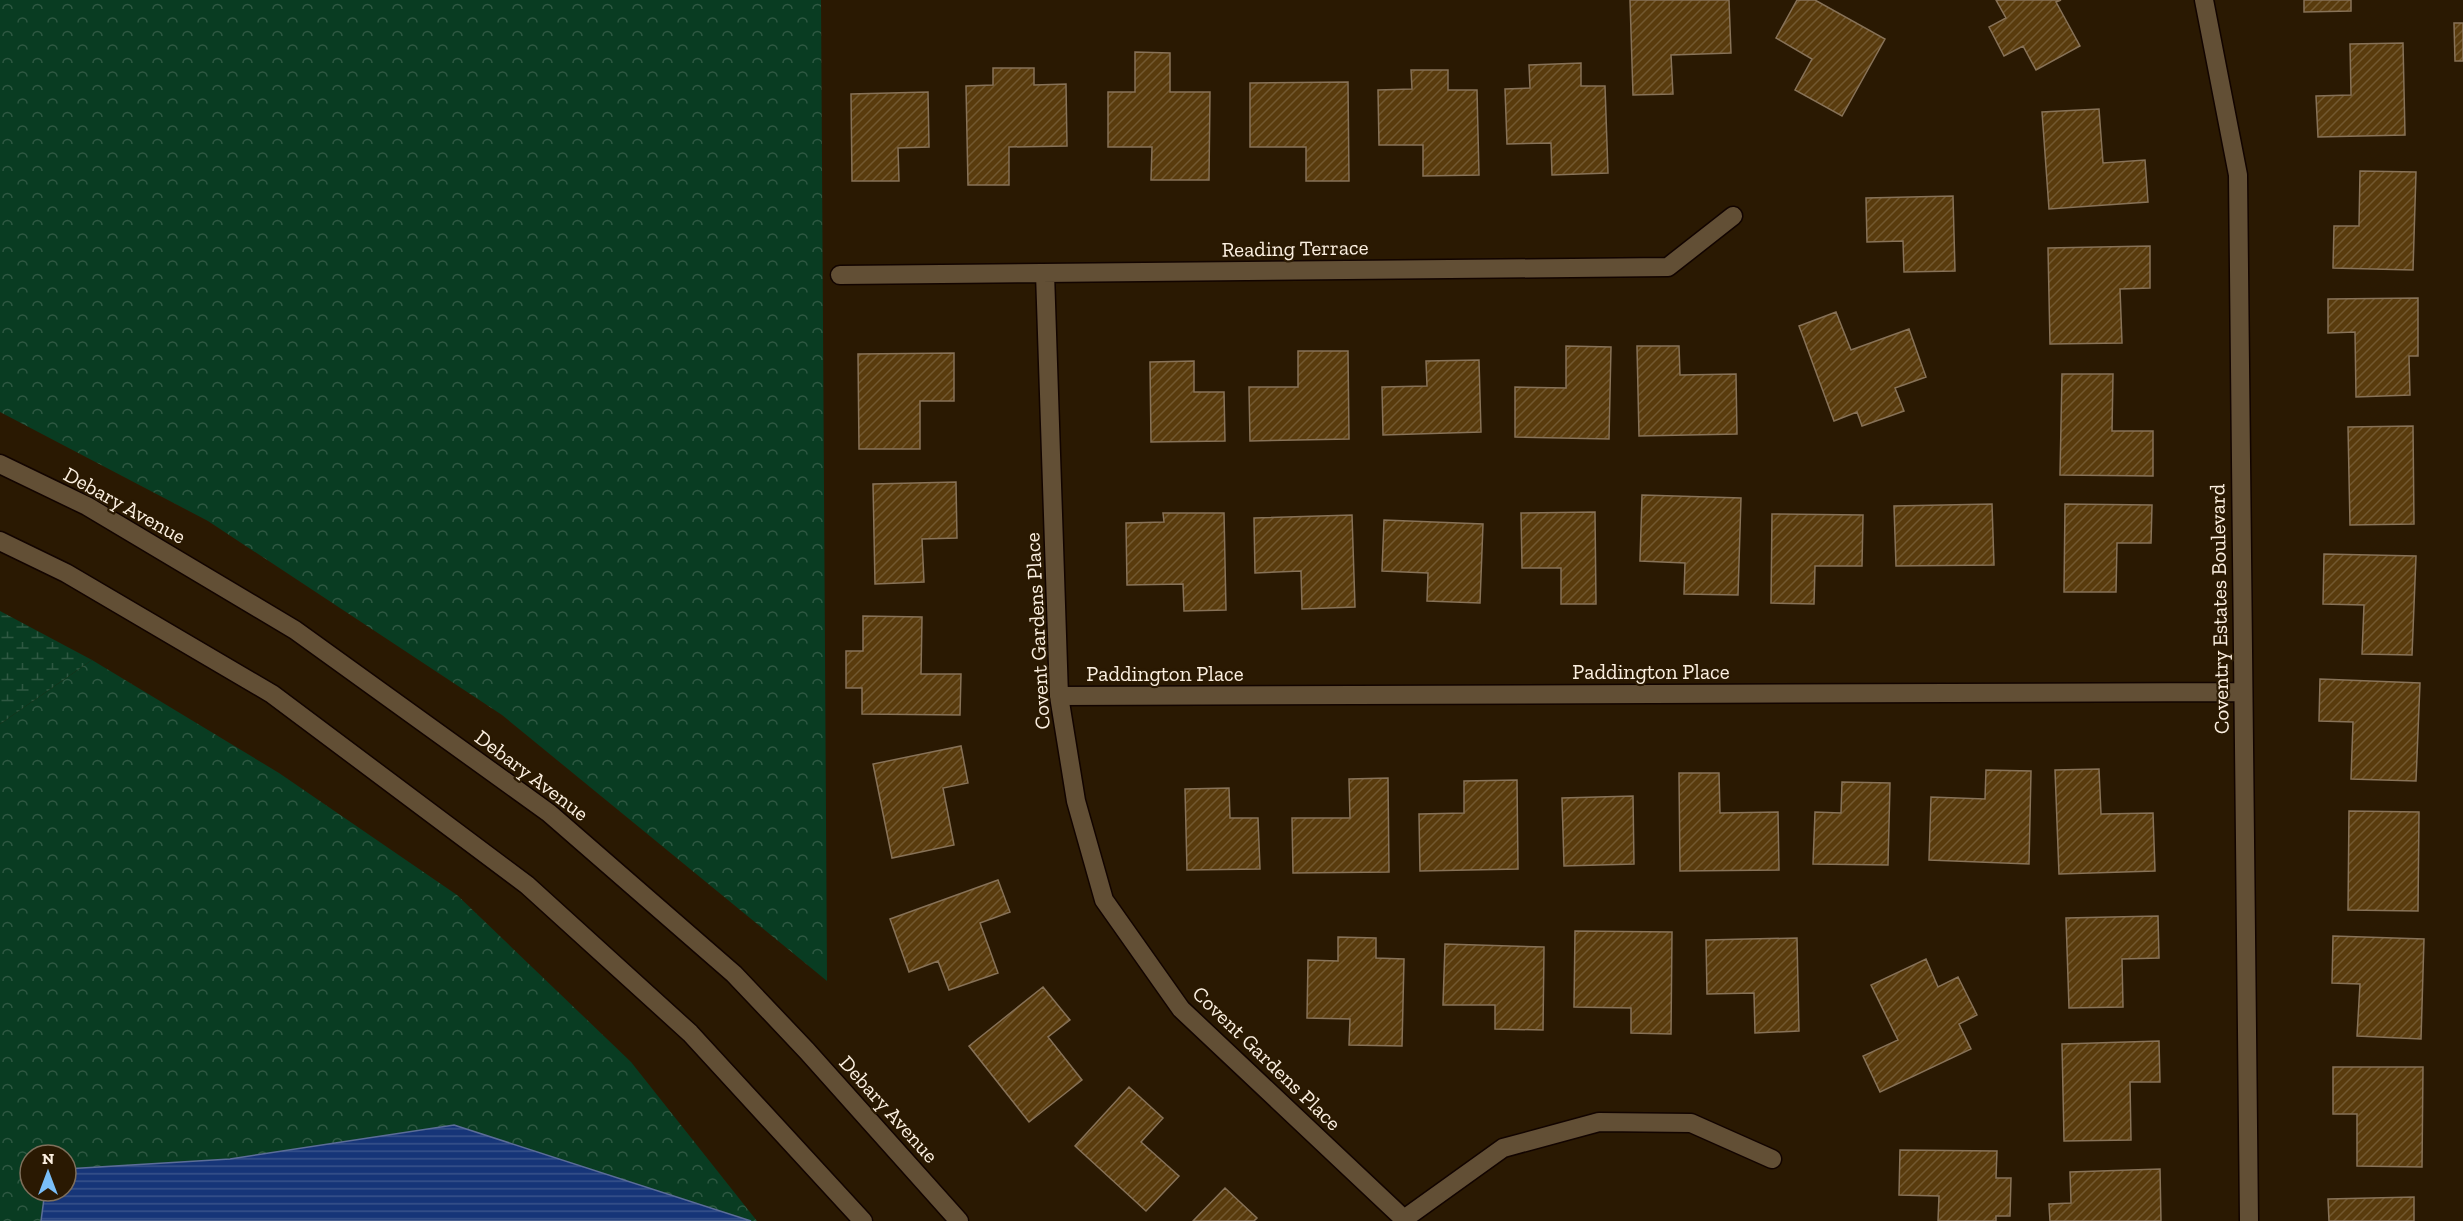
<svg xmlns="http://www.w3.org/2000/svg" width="2463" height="1221" viewBox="0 0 2463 1221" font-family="'Zilla Slab',serif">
<defs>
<pattern id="forest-crowns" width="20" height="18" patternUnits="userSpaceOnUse" patternTransform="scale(1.5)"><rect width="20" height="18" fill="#093c22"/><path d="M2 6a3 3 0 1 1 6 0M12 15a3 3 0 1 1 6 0" fill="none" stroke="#2e5842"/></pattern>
<pattern id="wetland-marsh" width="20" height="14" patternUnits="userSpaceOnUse" patternTransform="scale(1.5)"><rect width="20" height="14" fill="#093c22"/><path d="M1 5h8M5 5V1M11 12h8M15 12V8" fill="none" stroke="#2e5842"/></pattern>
<pattern id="water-rules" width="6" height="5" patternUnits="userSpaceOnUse" patternTransform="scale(1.5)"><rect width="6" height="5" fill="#163578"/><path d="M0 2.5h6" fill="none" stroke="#39538b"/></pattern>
<pattern id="building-hatch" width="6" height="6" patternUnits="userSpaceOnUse" patternTransform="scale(1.5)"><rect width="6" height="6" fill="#593b0d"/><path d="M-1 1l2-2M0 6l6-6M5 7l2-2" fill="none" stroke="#725830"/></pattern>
</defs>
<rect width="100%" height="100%" fill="#2a1902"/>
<path fill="url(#forest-crowns)" d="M 0,0 L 821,0 L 827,981 L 502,715 L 208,521 L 0,412 Z
M 92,660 L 279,773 L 457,895 L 631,1062 L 757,1221 L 751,1221 L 454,1125 L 229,1159 L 66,1169 L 66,1155 L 30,1155 L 30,1191 L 45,1191 L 41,1221 L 0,1221 L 0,724 Z"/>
<path fill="url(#wetland-marsh)" d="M 0,611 L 92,660 L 0,724 Z"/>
<path fill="url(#water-rules)" stroke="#5b6d98" stroke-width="1.5" d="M 454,1125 L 751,1221 L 41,1221 L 45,1191 L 66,1191 L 66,1169 L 230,1159 Z"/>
<path fill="url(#building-hatch)" stroke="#877258" stroke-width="1.5" d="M 1630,0 L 1729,0 L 1731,53 L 1671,55 L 1673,94 L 1633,95 Z
M 1797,0 L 1815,0 L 1885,39 L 1842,116 L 1795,90 L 1812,59 L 1776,38 Z
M 1996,0 L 2061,0 L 2056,2 L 2080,46 L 2036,70 L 2023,46 L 2004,56 L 1989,27 L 2006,18 Z
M 2304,0 L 2351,0 L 2351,11 L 2304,12 Z
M 2454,23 L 2463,23 L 2463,61 L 2455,61 Z
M 2403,43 L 2405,135 L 2318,137 L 2316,96 L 2351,95 L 2350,44 Z
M 1135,52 L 1170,53 L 1170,92 L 1210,92 L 1209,180 L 1151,180 L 1152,147 L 1108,147 L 1108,92 L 1135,92 Z
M 1581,63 L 1581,86 L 1605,86 L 1608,173 L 1552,175 L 1551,143 L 1507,144 L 1505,89 L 1530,88 L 1529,65 Z
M 993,68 L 1034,68 L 1034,85 L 1066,84 L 1067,146 L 1009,147 L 1009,185 L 968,185 L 966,86 L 993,85 Z
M 1411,70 L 1448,70 L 1448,90 L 1477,90 L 1479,175 L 1423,176 L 1423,145 L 1379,145 L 1378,90 L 1412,89 Z
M 1348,82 L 1349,181 L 1306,181 L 1306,147 L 1250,147 L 1250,83 Z
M 928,92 L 929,147 L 898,148 L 899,181 L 852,181 L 851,94 Z
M 2099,109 L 2103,163 L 2145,160 L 2148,202 L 2049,209 L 2042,112 Z
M 2360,171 L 2416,172 L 2413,270 L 2333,268 L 2334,226 L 2359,226 Z
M 1953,196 L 1955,271 L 1904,272 L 1903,241 L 1867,242 L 1866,198 Z
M 2150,246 L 2150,288 L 2120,289 L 2122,343 L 2050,344 L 2048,248 Z
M 2418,298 L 2418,356 L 2409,356 L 2410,395 L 2356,397 L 2355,332 L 2328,333 L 2328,299 Z
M 1836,312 L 1851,350 L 1909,329 L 1926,377 L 1895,388 L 1904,411 L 1862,426 L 1857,412 L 1834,421 L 1799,326 Z
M 1566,346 L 1611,347 L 1609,439 L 1515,437 L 1515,387 L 1566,388 Z
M 1637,346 L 1679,346 L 1680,375 L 1736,374 L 1737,434 L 1639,436 Z
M 1298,351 L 1348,351 L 1349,439 L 1250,441 L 1249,387 L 1298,387 Z
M 954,353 L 954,401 L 920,401 L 920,449 L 859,449 L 858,354 Z
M 1479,360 L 1481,432 L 1383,435 L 1382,387 L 1427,386 L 1426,361 Z
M 1194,361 L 1194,392 L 1224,392 L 1225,441 L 1151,442 L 1150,362 Z
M 2062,374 L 2113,374 L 2112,431 L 2153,431 L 2153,476 L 2060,475 Z
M 2413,426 L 2414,524 L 2350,525 L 2348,427 Z
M 956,482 L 957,538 L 922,539 L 924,582 L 875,584 L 873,484 Z
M 1642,495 L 1741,498 L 1738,595 L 1684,594 L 1685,563 L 1640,561 Z
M 1992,504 L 1994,565 L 1896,566 L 1894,506 Z
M 2065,504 L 2152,505 L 2151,543 L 2117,543 L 2116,592 L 2064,592 Z
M 1595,512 L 1596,604 L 1561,604 L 1561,568 L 1522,568 L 1521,513 Z
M 1163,513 L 1224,513 L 1226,610 L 1184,611 L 1183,584 L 1127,585 L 1126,523 L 1164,522 Z
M 1772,514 L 1863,515 L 1862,566 L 1815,566 L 1814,604 L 1771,603 Z
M 1352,515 L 1355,607 L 1302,609 L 1301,571 L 1255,573 L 1254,518 Z
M 1384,520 L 1483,524 L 1480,603 L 1427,601 L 1428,573 L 1382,571 Z
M 2324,554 L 2416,556 L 2412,655 L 2362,654 L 2364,605 L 2323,604 Z
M 863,616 L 922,617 L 921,674 L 961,674 L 960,715 L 862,714 L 862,688 L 846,688 L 846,651 L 863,651 Z
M 2320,679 L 2420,683 L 2416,781 L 2351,779 L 2353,722 L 2319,721 Z
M 961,746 L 968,783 L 943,788 L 954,845 L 892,858 L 873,764 Z
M 2099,769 L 2101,814 L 2153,813 L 2155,871 L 2059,874 L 2055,770 Z
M 1986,770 L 2031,771 L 2029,864 L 1929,860 L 1931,797 L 1985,799 Z
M 1679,773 L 1719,773 L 1720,813 L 1778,812 L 1779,870 L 1680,871 Z
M 1388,778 L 1389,872 L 1293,873 L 1292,818 L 1350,818 L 1349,779 Z
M 1517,780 L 1518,869 L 1420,871 L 1419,814 L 1464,813 L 1464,781 Z
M 1842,782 L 1890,783 L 1888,865 L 1813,864 L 1815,812 L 1841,813 Z
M 1229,788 L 1230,818 L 1258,818 L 1260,869 L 1187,870 L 1185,789 Z
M 1633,796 L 1634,864 L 1564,866 L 1562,798 Z
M 2349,811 L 2419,812 L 2418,911 L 2348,910 Z
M 998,880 L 1010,912 L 980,923 L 998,973 L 949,990 L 938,961 L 909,972 L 890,919 Z
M 2158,916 L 2159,958 L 2122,959 L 2123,1007 L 2069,1008 L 2066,918 Z
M 1575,931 L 1672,932 L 1671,1034 L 1631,1033 L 1631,1008 L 1574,1007 Z
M 2333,936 L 2424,939 L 2421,1039 L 2357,1036 L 2360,984 L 2332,983 Z
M 1338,937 L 1376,938 L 1376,958 L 1404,959 L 1402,1046 L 1349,1045 L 1350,1019 L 1307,1018 L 1308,960 L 1338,961 Z
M 1797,938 L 1799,1031 L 1755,1033 L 1754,993 L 1707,994 L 1706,940 Z
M 1445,944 L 1544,947 L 1543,1030 L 1495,1029 L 1495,1005 L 1443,1005 Z
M 1926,959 L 1938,987 L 1958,977 L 1977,1015 L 1959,1024 L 1971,1049 L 1880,1092 L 1863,1056 L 1898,1040 L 1871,985 Z
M 1043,987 L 1070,1020 L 1048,1037 L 1082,1080 L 1029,1122 L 969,1046 Z
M 2159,1041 L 2160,1082 L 2130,1082 L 2131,1140 L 2064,1141 L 2062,1044 Z
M 2333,1067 L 2423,1067 L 2422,1167 L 2357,1166 L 2357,1114 L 2333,1114 Z
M 1129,1087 L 1163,1118 L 1141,1142 L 1179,1176 L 1146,1211 L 1075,1146 Z
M 1900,1150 L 1997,1151 L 1996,1178 L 2011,1178 L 2010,1216 L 1996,1216 L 1996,1221 L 1938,1221 L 1939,1196 L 1899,1195 Z
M 2160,1169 L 2161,1221 L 2050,1221 L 2049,1204 L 2071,1203 L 2070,1172 Z
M 1225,1188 L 1257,1218 L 1254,1221 L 1193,1221 Z
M 2414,1197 L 2414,1221 L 2329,1221 L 2328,1199 Z"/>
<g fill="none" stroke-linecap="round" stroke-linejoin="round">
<defs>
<path id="street" d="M 2204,0 L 2238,175 L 2249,1221
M 1045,273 L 1059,696 L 1076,801 L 1104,900 L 1181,1009 L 1406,1221
M 840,275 L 1668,267 L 1733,216
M 1059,696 L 2242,692
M 1404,1219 L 1503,1148 L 1599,1122 L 1691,1123 L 1772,1159"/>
<path id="secondary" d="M 0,464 L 87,506 L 295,630 L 549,813 L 734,974 L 807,1051 L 959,1221
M 0,541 L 66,573 L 272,694 L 527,885 L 690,1033 L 863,1221"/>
</defs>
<use href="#street" stroke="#120400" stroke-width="21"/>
<use href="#secondary" stroke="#120400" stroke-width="21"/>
<use href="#street" stroke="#624f35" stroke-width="18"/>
<use href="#secondary" stroke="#624f35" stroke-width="18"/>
</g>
<g text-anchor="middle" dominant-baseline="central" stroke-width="4.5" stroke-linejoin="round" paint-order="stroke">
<g font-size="21" fill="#fcf0e1" stroke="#2a1902">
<text transform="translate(1295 248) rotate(-1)">Reading Terrace</text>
<text transform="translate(125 505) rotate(29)">Debary Avenue</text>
<text transform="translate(2219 609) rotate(-91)">Coventry Estates Boulevard</text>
<text transform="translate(1037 631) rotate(-93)">Covent Gardens Place</text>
<text x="1651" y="671">Paddington Place</text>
<text x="1165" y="673">Paddington Place</text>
<text transform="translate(532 775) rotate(37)">Debary Avenue</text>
<text transform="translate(1267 1058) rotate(44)">Covent Gardens Place</text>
<text transform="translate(889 1109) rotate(48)">Debary Avenue</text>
</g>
</g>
<g transform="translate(48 1173)"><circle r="28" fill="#2a1902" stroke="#7e6f5b" stroke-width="1.5"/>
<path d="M0-4.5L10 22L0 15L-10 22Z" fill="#7abff8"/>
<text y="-9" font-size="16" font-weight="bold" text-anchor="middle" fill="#fcf0e1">N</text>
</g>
</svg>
